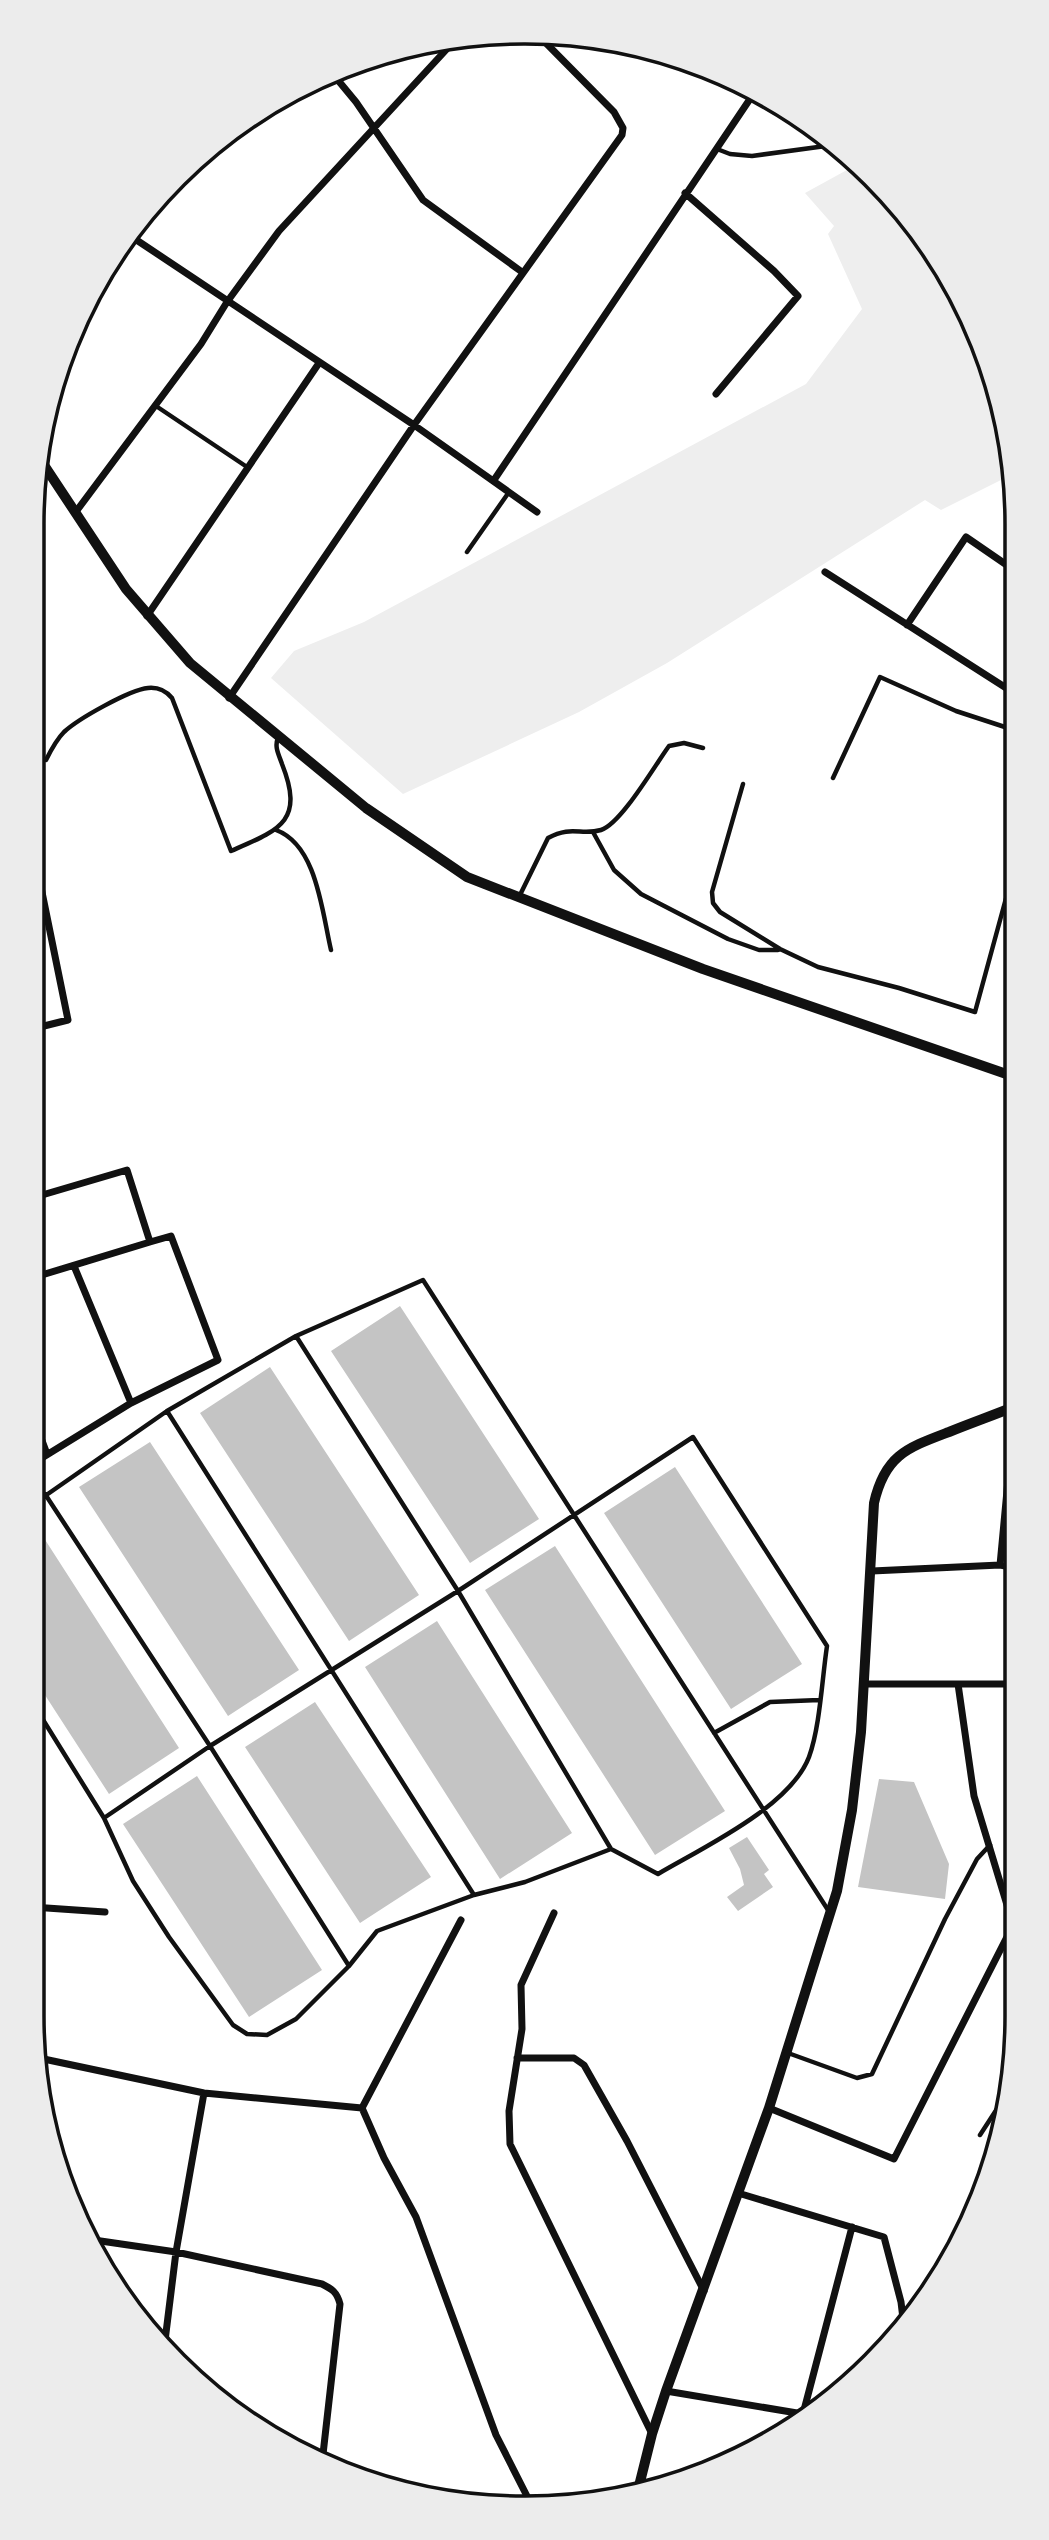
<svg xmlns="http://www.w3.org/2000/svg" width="1049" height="2540" viewBox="0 0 1049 2540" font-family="Cabin,sans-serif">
<rect width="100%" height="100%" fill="#fff"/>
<path fill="#eee" d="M 856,165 L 895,200 L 967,307 L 1013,460 L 1013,474 L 941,510 L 925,500 L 667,663 L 579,712 L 403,794 L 271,678 L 294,651 L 364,622 L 806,384 L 862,309 L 828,234 L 834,226 L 805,193 Z"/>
<path fill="#c4c4c4" d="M 400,1306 L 539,1519 L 470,1563 L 331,1351 Z
M 270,1367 L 419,1595 L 349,1641 L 200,1413 Z
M 150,1442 L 299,1670 L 228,1716 L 79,1487 Z
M 675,1467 L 802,1664 L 731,1709 L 604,1513 Z
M 42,1535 L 179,1748 L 109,1794 L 32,1675 L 32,1542 Z
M 555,1546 L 725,1811 L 655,1855 L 485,1590 Z
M 437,1621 L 572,1833 L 500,1879 L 365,1667 Z
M 315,1702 L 431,1877 L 360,1923 L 245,1747 Z
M 197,1776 L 322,1970 L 249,2017 L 123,1824 Z
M 879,1779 L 914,1782 L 949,1864 L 945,1899 L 858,1887 Z
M 747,1837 L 769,1870 L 764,1874 L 773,1887 L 738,1911 L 727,1897 L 744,1885 L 740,1869 L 729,1848 Z"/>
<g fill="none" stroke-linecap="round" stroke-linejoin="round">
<path stroke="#111" stroke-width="4.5" d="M 717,149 L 730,154 L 752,156 L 833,145
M 156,406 L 247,467
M 467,552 L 509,492
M 46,760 C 51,750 56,740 64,732 C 78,719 129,690 148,688 C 158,687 166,691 172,698 L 231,851 C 279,830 305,822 282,764 C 279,755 274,747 278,738
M 833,778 L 880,677 L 956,711 L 1014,730
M 743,784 L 712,892 L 713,903 L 720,912 L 780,949 L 818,967 L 899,988 L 975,1012 L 1014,869
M 276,830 C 317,845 322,912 331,950
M 593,832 L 614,870 L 641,894 L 728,939 L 759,950 L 778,950
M 519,897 L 548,838 C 572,825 581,836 601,830 C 621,824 655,765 669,746 L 684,743 L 703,748
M 296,1336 L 458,1591 L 611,1849
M 167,1411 L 474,1895
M 45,1494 L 210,1746 L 349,1966
M 32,1505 L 167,1411 L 296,1336 L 423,1280 L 828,1910
M 32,1702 L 104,1818 L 133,1881 L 169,1937 L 233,2025 L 247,2034 L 267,2035 L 296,2019 L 349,1966 L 377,1931 L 474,1895 L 525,1882 L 611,1849 L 658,1874 C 702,1848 790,1807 809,1757 C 820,1727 822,1679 827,1646 L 693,1437 L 458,1591 L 210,1746 L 104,1818
M 714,1733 L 770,1702 L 819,1700
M 788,2053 L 857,2078 L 872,2074 L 945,1919 L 977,1859 L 990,1845
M 980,2135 L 1004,2098"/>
<path stroke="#111" stroke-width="7" d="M 332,73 L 356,102 L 423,200 L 522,272
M 685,193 L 774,271 L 798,296 L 716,394
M 129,235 L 414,425 L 537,512
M 85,305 L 134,238
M 494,480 L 754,93
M 75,513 L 201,344 L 227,302 L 279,231 L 457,38
M 825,572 L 1014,693
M 147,616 L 319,363
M 907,625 L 966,537 L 1014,570
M 229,698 L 414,425 L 622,135 L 623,128 L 614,112 L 537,34
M 32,843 L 68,1020 L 32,1029
M 32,1198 L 127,1170 L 150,1242 L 171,1236 L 218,1360 L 131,1403 L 32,1464
M 74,1266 L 131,1403
M 32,1278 L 150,1242
M 32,1414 L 47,1454
M 1000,1565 L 1015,1406
M 872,1571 L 1000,1565 L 1016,1568
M 865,1684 L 1017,1684
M 958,1684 L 974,1796 L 1017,1938
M 32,1907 L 105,1912
M 554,1913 L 521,1985 L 522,2029 L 509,2111 L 510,2144 L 652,2434
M 461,1920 L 362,2108 L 384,2158 L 416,2217 L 496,2435 L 530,2502
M 39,2058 L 204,2093 L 362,2108
M 517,2058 L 574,2058 L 584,2065 L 627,2141 L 704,2291
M 769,2108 L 894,2159 L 1012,1927
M 738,2193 L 884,2237 L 901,2302 L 904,2327
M 87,2239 L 176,2252 L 322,2284 C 332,2289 337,2292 340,2304 L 322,2463
M 164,2349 L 176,2252 L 204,2093
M 666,2391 L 809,2415
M 803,2414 L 852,2227"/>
<path stroke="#111" stroke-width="10" d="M 42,462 L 126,589 L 190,663 L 366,808 L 467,877 L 703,969 L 1015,1077
M 637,2494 L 652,2434 L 666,2391 L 769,2108 L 837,1891 L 852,1810 L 861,1732 L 874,1503 C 885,1455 907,1448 949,1432 C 971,1423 994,1415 1016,1406"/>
</g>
<path d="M0 0H1049V2540H0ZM524 44H525A480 480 0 0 1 1005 524V2016A480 480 0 0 1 525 2496H524A480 480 0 0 1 44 2016V524A480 480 0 0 1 524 44Z" fill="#ececec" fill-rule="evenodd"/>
<path fill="none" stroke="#111" stroke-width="3.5" d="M524 44H525A480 480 0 0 1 1005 524V2016A480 480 0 0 1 525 2496H524A480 480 0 0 1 44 2016V524A480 480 0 0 1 524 44Z"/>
</svg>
